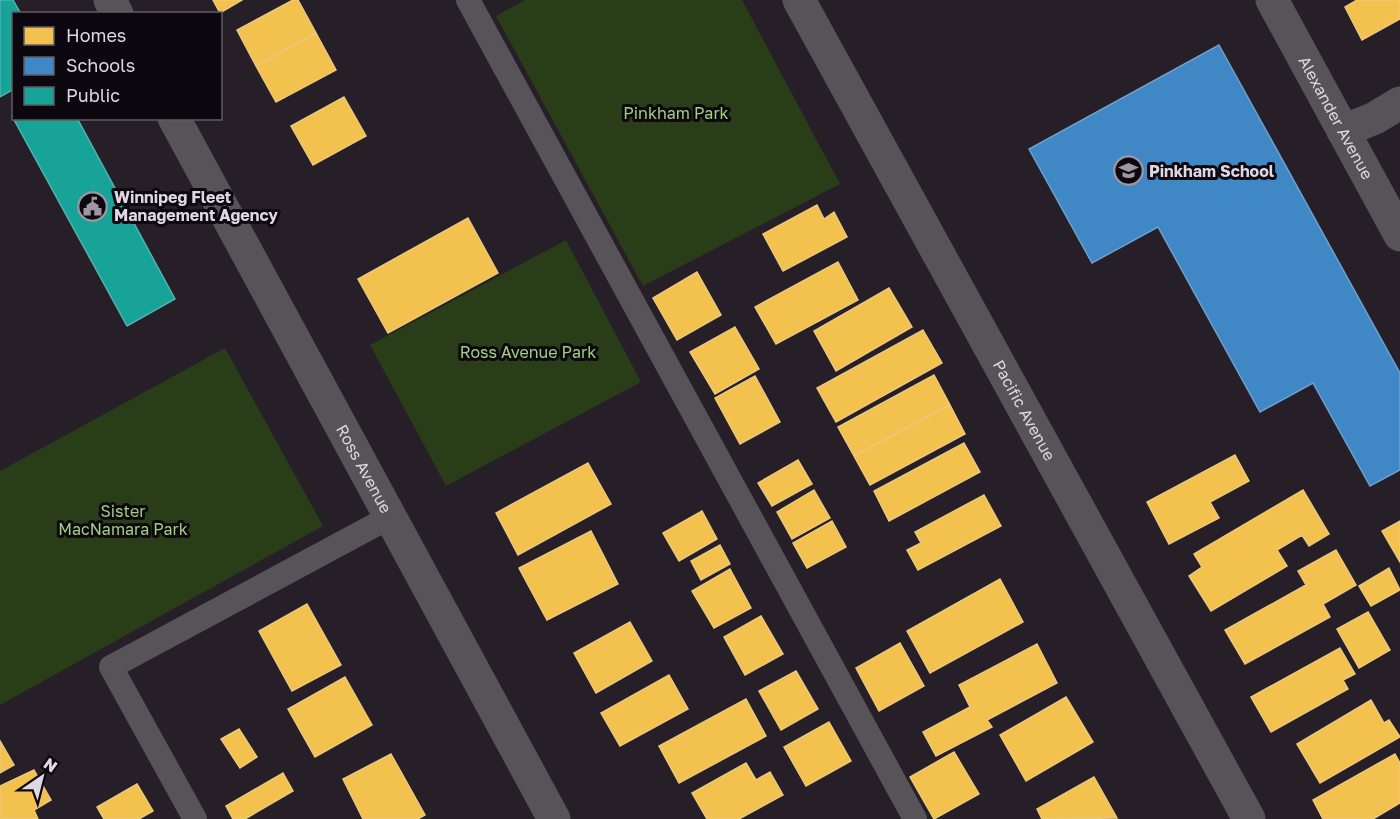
<svg xmlns="http://www.w3.org/2000/svg" width="1400" height="819" viewBox="0 0 1400 819" font-family="'Golos Text',sans-serif">
<rect width="100%" height="100%" fill="#261f28"/>
<path fill="#293d18" d="M 525,0 L 742,0 L 840,184 L 643,286 L 496,16 Z
M 566,240 L 641,382 L 446,486 L 370,345 Z
M 225,348 L 323,526 L 0,705 L 0,471 Z"/>
<path fill="#f2c14e" stroke="#ecc87b" stroke-width="1.5" d="M 213,0 L 242,0 L 220,13 Z
M 293,0 L 298,0 L 316,33 L 256,66 L 237,30 Z
M 1357,0 L 1400,0 L 1400,19 L 1362,40 L 1345,7 Z
M 316,33 L 336,70 L 276,102 L 256,66 Z
M 344,97 L 366,136 L 313,165 L 291,126 Z
M 817,205 L 824,219 L 834,212 L 847,237 L 783,271 L 763,234 Z
M 468,218 L 498,273 L 388,333 L 358,279 Z
M 838,262 L 858,300 L 776,344 L 755,307 Z
M 697,272 L 721,315 L 677,340 L 653,298 Z
M 889,288 L 912,327 L 836,371 L 814,331 Z
M 735,327 L 759,369 L 715,394 L 690,352 Z
M 923,330 L 942,363 L 836,422 L 817,388 Z
M 934,375 L 950,405 L 854,456 L 838,427 Z
M 755,376 L 780,422 L 740,444 L 715,398 Z
M 950,405 L 965,434 L 870,485 L 854,456 Z
M 964,443 L 980,472 L 889,521 L 874,491 Z
M 1235,455 L 1249,481 L 1210,502 L 1219,518 L 1169,544 L 1147,502 Z
M 798,460 L 812,484 L 772,506 L 758,483 Z
M 588,463 L 611,504 L 518,555 L 496,513 Z
M 814,490 L 830,518 L 792,539 L 777,512 Z
M 1303,490 L 1329,534 L 1309,546 L 1302,535 L 1277,550 L 1287,566 L 1211,611 L 1189,576 L 1202,567 L 1194,554 Z
M 984,495 L 1001,526 L 918,570 L 907,550 L 921,543 L 915,532 Z
M 702,511 L 717,539 L 679,561 L 663,533 Z
M 832,521 L 846,547 L 807,568 L 793,543 Z
M 1400,521 L 1400,562 L 1382,531 Z
M 591,531 L 618,584 L 547,620 L 519,568 Z
M 720,545 L 730,564 L 701,580 L 691,561 Z
M 1336,550 L 1356,585 L 1323,604 L 1330,617 L 1245,664 L 1225,630 L 1306,585 L 1298,571 Z
M 1389,568 L 1400,590 L 1371,606 L 1359,586 Z
M 730,569 L 751,608 L 714,628 L 692,591 Z
M 1000,579 L 1023,622 L 930,673 L 907,631 Z
M 307,604 L 341,665 L 292,691 L 259,631 Z
M 1368,612 L 1390,650 L 1359,668 L 1337,629 Z
M 761,616 L 783,654 L 745,675 L 724,637 Z
M 630,622 L 652,661 L 596,693 L 574,653 Z
M 900,643 L 924,686 L 879,711 L 856,668 Z
M 1037,644 L 1057,683 L 987,720 L 992,727 L 936,756 L 923,732 L 970,707 L 959,685 Z
M 1340,648 L 1355,674 L 1343,680 L 1348,689 L 1271,732 L 1251,697 Z
M 796,671 L 818,709 L 781,730 L 759,691 Z
M 669,675 L 688,709 L 620,746 L 601,713 Z
M 345,677 L 372,725 L 315,757 L 288,709 Z
M 1066,697 L 1093,742 L 1026,781 L 1000,735 Z
M 746,699 L 766,736 L 679,783 L 659,746 Z
M 1371,700 L 1384,723 L 1389,720 L 1400,737 L 1320,783 L 1297,744 Z
M 829,722 L 851,761 L 806,786 L 784,747 Z
M 239,729 L 257,757 L 240,768 L 221,739 Z
M 0,741 L 14,765 L 0,773 Z
M 954,752 L 979,794 L 934,819 L 910,777 Z
M 391,754 L 425,815 L 418,819 L 363,819 L 343,779 Z
M 1395,754 L 1400,763 L 1400,803 L 1373,819 L 1323,819 L 1313,800 Z
M 746,763 L 756,780 L 770,772 L 783,795 L 739,819 L 707,819 L 692,793 Z
M 34,770 L 51,800 L 34,810 L 38,819 L 0,819 L 0,786 Z
M 283,773 L 293,791 L 245,819 L 233,819 L 226,806 Z
M 1094,777 L 1117,818 L 1042,819 L 1037,809 Z
M 137,784 L 153,811 L 139,819 L 104,819 L 97,807 Z"/>
<path fill="#3f88c5" stroke="#6fa0ce" stroke-width="1.5" d="M 1219,45 L 1400,373 L 1400,470 L 1370,486 L 1313,383 L 1260,412 L 1158,227 L 1092,263 L 1029,149 Z"/>
<path fill="#17a398" stroke="#53b3ae" stroke-width="1.5" d="M 0,0 L 13,0 L 21,14 L 14,14 L 14,89 L 0,97 Z
M 14,115 L 14,118 L 77,118 L 175,299 L 127,326 L 12,116 Z"/>
<g fill="none" stroke-linecap="round" stroke-linejoin="round">
<path stroke="#565458" stroke-width="24" d="M 468,0 L 915,819
M 195,819 L 111,667 L 390,517"/>
<g stroke="#565458" stroke-width="33">
<path d="M 110,0 L 117,14"/>
<path id="s1" d="M 799,0 L 1249,819"/>
<path id="s2" d="M 1272,0 L 1400,235"/>
<path id="s3" d="M 174,118 L 554,819"/>
<path d="M 1343,131 L 1375,118 L 1400,103"/>
</g>
</g>
<defs>
<symbol id="school-ring" viewBox="-11 -11 22 22"><circle r="9.5" fill="#0d080f" stroke="#9e97a2" stroke-width="1.5"/><path d="M0-5L7-2L0 1L-7-2ZM-4 1L0 2.5L4 1V4Q0 6-4 4Z" fill="#9e97a2"/></symbol>
<symbol id="civic-ring" viewBox="-11 -11 22 22"><circle r="9.5" fill="#0d080f" stroke="#9e97a2" stroke-width="1.5"/><path d="M-.6-6.5H3V-4.5H.6V-3L4-1V1h2V6H-6V1h2V-1L-.6-3ZM-1.2 2.5V6h2.4V2.5Z" fill="#9e97a2"/></symbol>
</defs>
<g fill-rule="evenodd">
<use href="#school-ring" x="1112" y="154" width="33" height="33"/>
<use href="#civic-ring" x="76" y="190" width="33" height="33"/>
</g>
<g text-anchor="middle" dominant-baseline="central" stroke-width="6" stroke-linejoin="round" paint-order="stroke">
<g font-size="16" fill="#9fd07f" stroke="#0d080f">
<text x="676" y="113">Pinkham Park</text>
<text x="528" y="352">Ross Avenue Park</text>
<text x="123" y="511">Sister<tspan x="123" dy="18">MacNamara Park</tspan></text>
</g>
<g font-size="16" fill="#dfd7e3" stroke="#0d080f">
<text stroke="none"><textPath href="#s2" startOffset="134">Alexander Avenue</textPath></text>
<text stroke="none"><textPath href="#s1" startOffset="468">Pacific Avenue</textPath></text>
<text stroke="none"><textPath href="#s3" startOffset="399">Ross Avenue</textPath></text>
</g>
<g font-size="16" font-weight="bold" fill="#dfd7e3" stroke="#0d080f" text-anchor="start">
<text x="1149" y="171">Pinkham School</text>
<text x="114" y="197">Winnipeg Fleet<tspan x="114" dy="18">Management Agency</tspan></text>
</g>
</g>
<rect x="12" y="12" width="210" height="108" fill="#0d080f" stroke="#615b64" stroke-width="1.5"/>
<rect x="24" y="27" width="30" height="18" fill="#f2c14e" stroke="#615b64" stroke-width="1.5"/>
<text x="66" y="42" font-size="18" fill="#dfd7e3">Homes</text>
<rect x="24" y="57" width="30" height="18" fill="#3f88c5" stroke="#615b64" stroke-width="1.5"/>
<text x="66" y="72" font-size="18" fill="#dfd7e3">Schools</text>
<rect x="24" y="87" width="30" height="18" fill="#17a398" stroke="#615b64" stroke-width="1.5"/>
<text x="66" y="102" font-size="18" fill="#dfd7e3">Public</text>
<g transform="translate(42 777) rotate(35)" stroke="#0d080f" stroke-width="4.5" paint-order="stroke">
<path d="M0-4.5L10 22L0 15L-10 22Z" fill="#dfd7e3"/>
<text y="-9" font-size="16" font-weight="bold" text-anchor="middle" fill="#dfd7e3">N</text>
</g>
</svg>
